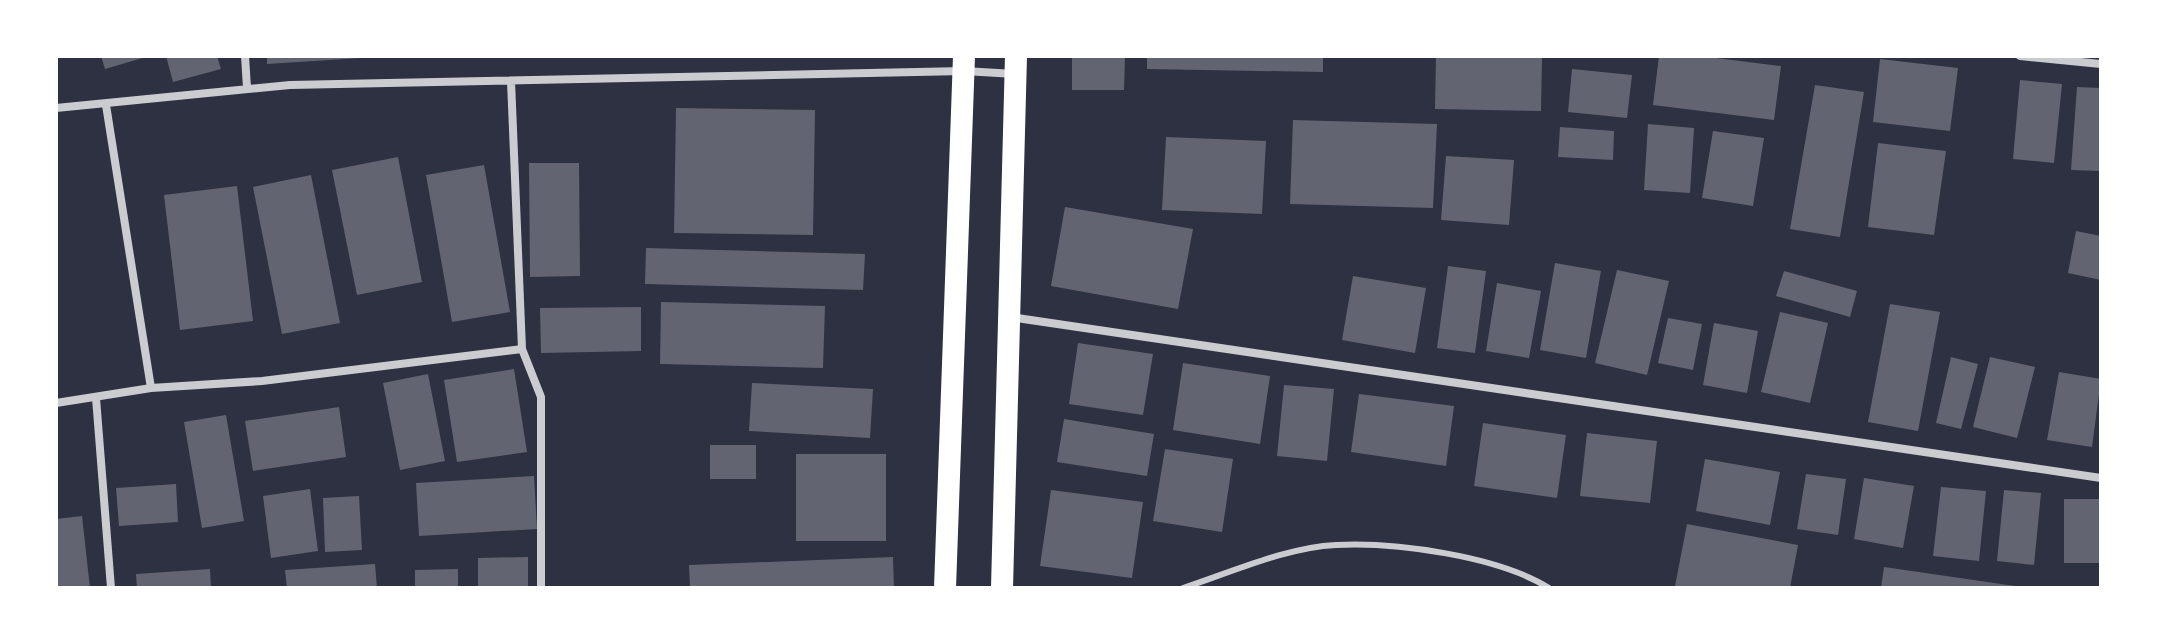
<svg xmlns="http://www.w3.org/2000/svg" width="2157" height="644" viewBox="0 0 2157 644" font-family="'Fira Sans',sans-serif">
<rect width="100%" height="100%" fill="#2d3142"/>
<path fill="#626471" d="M 101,56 L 146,56 L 146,57 L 105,69 Z
M 166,56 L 217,56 L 221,69 L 173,82 Z
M 267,56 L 361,56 L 361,58 L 267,64 Z
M 1072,56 L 1125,56 L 1124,90 L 1072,90 Z
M 1147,56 L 1323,56 L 1323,72 L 1147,69 Z
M 1436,56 L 1542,56 L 1541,111 L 1435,109 Z
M 1659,56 L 1700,56 L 1781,66 L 1774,120 L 1653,105 Z
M 1880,59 L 1958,68 L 1950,131 L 1873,122 Z
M 1572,69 L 1632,75 L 1627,118 L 1568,112 Z
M 2020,80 L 2062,84 L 2054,163 L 2013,159 Z
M 1815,85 L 1864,92 L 1840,237 L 1790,229 Z
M 2077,87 L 2101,88 L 2101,171 L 2071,170 Z
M 676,108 L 815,110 L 813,235 L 674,233 Z
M 1293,120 L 1437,124 L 1433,208 L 1290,204 Z
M 1648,124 L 1694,128 L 1690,193 L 1644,190 Z
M 1560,127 L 1614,131 L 1613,160 L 1558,157 Z
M 1713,131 L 1764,138 L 1753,206 L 1702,198 Z
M 1166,137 L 1266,141 L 1262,214 L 1162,210 Z
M 1878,143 L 1946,151 L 1934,235 L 1868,227 Z
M 1446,156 L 1514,160 L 1509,225 L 1441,220 Z
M 398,157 L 422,282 L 357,295 L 332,170 Z
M 529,163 L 579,163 L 580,276 L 530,277 Z
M 484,165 L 510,312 L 452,322 L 426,175 Z
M 311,175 L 340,323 L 282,334 L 253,187 Z
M 237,186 L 253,321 L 180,330 L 164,195 Z
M 1065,207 L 1193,229 L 1178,309 L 1051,286 Z
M 2076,231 L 2101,236 L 2101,280 L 2068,273 Z
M 646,248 L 865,254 L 863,290 L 645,284 Z
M 1555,263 L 1601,271 L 1586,358 L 1540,350 Z
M 1448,266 L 1486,271 L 1475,353 L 1437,348 Z
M 1617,270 L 1669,281 L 1647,375 L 1595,363 Z
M 1784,271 L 1857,291 L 1850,317 L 1776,296 Z
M 1353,276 L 1426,288 L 1415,353 L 1342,340 Z
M 1497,283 L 1541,291 L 1529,358 L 1486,351 Z
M 661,302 L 825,306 L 823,368 L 660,364 Z
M 1890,304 L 1940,312 L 1918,431 L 1868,422 Z
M 641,307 L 641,351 L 541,353 L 540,308 Z
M 1780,312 L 1828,323 L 1810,403 L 1761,392 Z
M 1668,318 L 1702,324 L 1693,370 L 1658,363 Z
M 1714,323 L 1758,331 L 1747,393 L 1703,385 Z
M 1078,343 L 1153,354 L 1143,415 L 1069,404 Z
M 1951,357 L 1978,364 L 1961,429 L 1936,423 Z
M 1990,357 L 2035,367 L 2017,438 L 1973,427 Z
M 1183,363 L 1270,376 L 1260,444 L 1173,430 Z
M 514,369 L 527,452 L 457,462 L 444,380 Z
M 2059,372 L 2101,379 L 2092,447 L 2047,440 Z
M 428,374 L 445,461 L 400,470 L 383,383 Z
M 752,383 L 873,389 L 870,438 L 749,431 Z
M 1284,385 L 1334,389 L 1327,461 L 1277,456 Z
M 1359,394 L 1454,406 L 1446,466 L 1351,452 Z
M 339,407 L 346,457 L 253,471 L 245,421 Z
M 226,415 L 244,521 L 202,528 L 184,422 Z
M 1064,419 L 1154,434 L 1147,476 L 1057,462 Z
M 1483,423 L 1566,435 L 1557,498 L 1474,486 Z
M 1587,433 L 1657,441 L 1650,503 L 1580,496 Z
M 710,445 L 756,445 L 756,479 L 710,479 Z
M 1165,449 L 1233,459 L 1222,532 L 1153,521 Z
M 796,454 L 886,454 L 886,541 L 796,541 Z
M 1705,459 L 1780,472 L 1770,525 L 1696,511 Z
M 1806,474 L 1846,479 L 1838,535 L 1797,529 Z
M 534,476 L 537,529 L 419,536 L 416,483 Z
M 1864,478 L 1914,486 L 1903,548 L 1854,539 Z
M 176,484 L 178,522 L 119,526 L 116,488 Z
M 1941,487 L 1986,491 L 1979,561 L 1933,556 Z
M 310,489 L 318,551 L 271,558 L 263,496 Z
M 1051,490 L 1143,502 L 1132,578 L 1040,566 Z
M 2004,490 L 2041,493 L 2034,565 L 1997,561 Z
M 359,496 L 362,550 L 325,552 L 323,498 Z
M 2064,499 L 2101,499 L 2101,563 L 2064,563 Z
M 82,516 L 90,588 L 56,588 L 56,519 Z
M 1687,524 L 1798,545 L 1790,588 L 1675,586 Z
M 528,557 L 528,588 L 478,588 L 478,558 Z
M 893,557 L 894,588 L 690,588 L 689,565 Z
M 375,564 L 377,588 L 287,588 L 285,570 Z
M 1884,567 L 2015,586 L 2015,588 L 1881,588 Z
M 210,569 L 211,588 L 137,588 L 136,574 Z
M 458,569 L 458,588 L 415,588 L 415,570 Z"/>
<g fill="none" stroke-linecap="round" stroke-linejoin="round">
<path stroke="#caccd0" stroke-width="6" d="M 1183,588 C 1229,573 1287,547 1336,545 C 1396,542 1498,556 1549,588"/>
<path stroke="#caccd0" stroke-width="8" d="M 245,56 L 247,88
M 2020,56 L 2101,64
M 106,105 L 151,388
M 56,108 L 290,85 L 964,71 L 1015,74
M 1010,317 L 2101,478
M 522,349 L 541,397 L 541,588
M 96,398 L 111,588
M 56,403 L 151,388 L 262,381 L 522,349 L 511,81"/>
<path stroke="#fff" stroke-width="22" d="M 945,588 L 964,56
M 1002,588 L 1016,56"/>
</g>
<rect width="2157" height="644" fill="none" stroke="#ffffff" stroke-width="116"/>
</svg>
